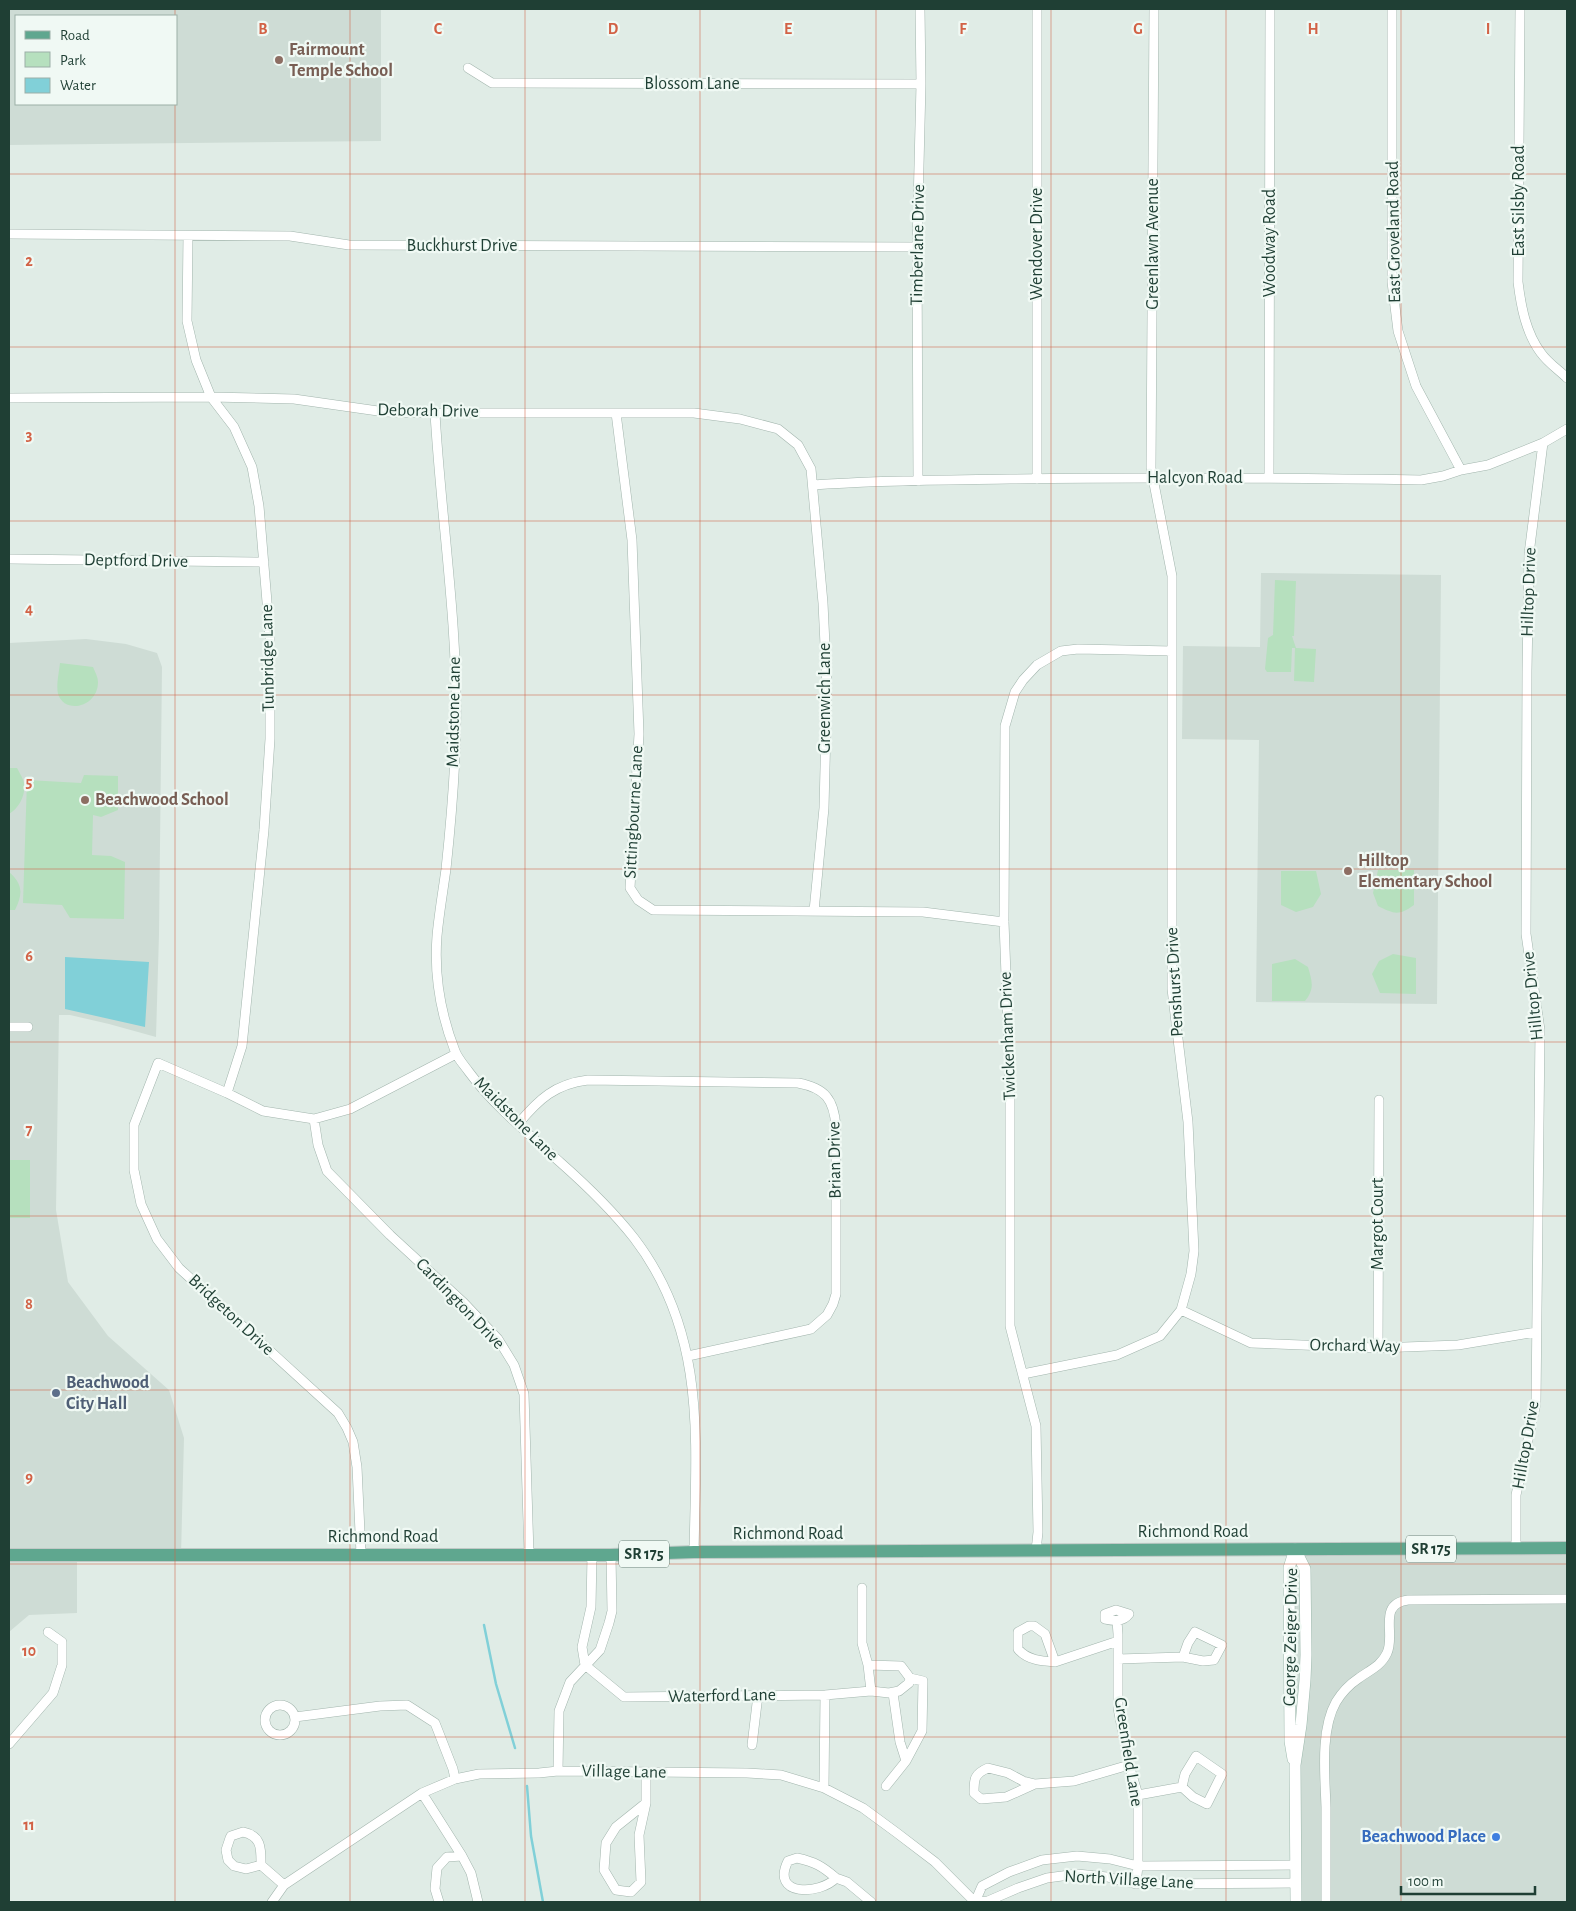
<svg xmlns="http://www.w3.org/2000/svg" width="1576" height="1911" viewBox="0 0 1576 1911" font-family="'Alegreya Sans',sans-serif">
<rect width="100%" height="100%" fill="#e0ece6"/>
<path fill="#cedcd5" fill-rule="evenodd" d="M 9,9 L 381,9 L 381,141 L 9,145 ZM 16,16 L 176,16 L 176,104 L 16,104 Z
M 1261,573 L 1441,575 L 1437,1004 L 1256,1002 L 1259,740 L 1182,739 L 1183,646 L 1260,647 Z
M 86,639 L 126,644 L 157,653 L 162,667 L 159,934 L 156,1037 L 109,1024 L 70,1015 L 59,1015 L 56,1210 L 68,1282 L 108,1336 L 169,1390 L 184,1438 L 181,1555 L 77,1555 L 77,1613 L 29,1615 L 9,1632 L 9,643 Z
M 1567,1548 L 1567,1902 L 1296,1902 L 1290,1741 L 1295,1549 Z"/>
<path fill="#b6e0be" d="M 1275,580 L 1296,581 L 1294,636 L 1292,636 L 1296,648 L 1316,649 L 1314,682 L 1294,681 L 1295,648 L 1292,648 L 1291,672 L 1267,672 L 1265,669 L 1268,638 L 1273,635 Z
M 60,663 L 93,667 C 95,672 98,677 98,682 C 98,707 65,715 58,694 C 56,686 59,672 60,663 Z
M 9,768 L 17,768 C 19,772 23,778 24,783 C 26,795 19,808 9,814 Z
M 84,775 L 118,776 L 118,810 L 101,817 L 93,815 L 92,855 L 111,856 L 125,862 L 124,919 L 70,918 L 62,905 L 23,903 L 27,780 L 81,783 Z
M 1378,870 L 1414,870 L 1414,905 C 1399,916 1394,914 1378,906 L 1373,893 Z
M 1281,871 L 1316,871 L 1321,894 L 1313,907 L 1296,912 L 1281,905 Z
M 9,872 C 23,884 23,894 15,910 L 9,910 Z
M 1393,954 L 1416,958 L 1416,994 L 1380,993 L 1372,974 L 1379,961 Z
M 1295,959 L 1308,967 C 1312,981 1315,989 1305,1001 L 1272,1001 L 1272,964 Z
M 9,1160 L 30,1160 L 30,1218 L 9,1218 Z"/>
<path fill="#81d0d8" d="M 65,957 L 149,962 L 145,1027 L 65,1009 Z"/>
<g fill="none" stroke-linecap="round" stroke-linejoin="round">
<path stroke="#81d0d8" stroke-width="2.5" d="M 484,1625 L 496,1684 L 515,1748
M 527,1786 L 531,1836 L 543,1902"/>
<defs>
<path id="street" d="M 1037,9 L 1037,479
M 1392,9 L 1392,282 L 1398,331 L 1416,386 L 1461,470
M 1520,9 L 1518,282 C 1521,307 1526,333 1541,353 C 1548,363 1559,370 1567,378
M 468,68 L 492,83 L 921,84
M 9,234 L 290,236 L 349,245 L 917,247
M 188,236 L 187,321 L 196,360 L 211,397 L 234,427 L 252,467 L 259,506 L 270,638 L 270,739 L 264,830 L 242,1046 L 227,1093
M 9,398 L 211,397 L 294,399 L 385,412 L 435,413 L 694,413 L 740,419 L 778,429 L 798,445 L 811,469 L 823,603 L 827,687 L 824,808 L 814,911
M 435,413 C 441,518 458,622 456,727 C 455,774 451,822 446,869 C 443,891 439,914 437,936 C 434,975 441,1015 455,1051 C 458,1059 464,1065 469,1072 C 494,1106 529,1134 561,1163 C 587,1186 612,1210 634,1238 C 707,1333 696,1440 694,1552
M 616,413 L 632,540 L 639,734 L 630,888 L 638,900 L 653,910 L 923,912 L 1004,922
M 1269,478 L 1270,9
M 918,481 L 917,247 L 921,84 L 920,9
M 813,485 C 879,480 944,480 1010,479 C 1147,477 1284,478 1421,480 L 1443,476 L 1461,470 L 1488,465 L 1543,443 L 1567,429
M 9,559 L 264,562
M 9,1027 L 28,1027
M 314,1119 L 318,1145 L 327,1171 L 390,1235 L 464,1303 L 498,1339 L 514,1365 L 524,1394 L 529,1554
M 518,1124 C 539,1099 555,1084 588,1080 L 798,1083 C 825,1088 834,1099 836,1127 L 836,1294 L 833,1304 L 827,1315 L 811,1329 L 688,1356
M 1181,1310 L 1251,1343 L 1378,1348 L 1458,1345 L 1536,1332
M 1378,1348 L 1379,1100
M 1023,1374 L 1117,1355 L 1160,1336 L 1181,1310 L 1191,1274 L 1194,1251 L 1188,1122 L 1172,989 L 1172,576 L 1151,468 L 1154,9
M 1516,1548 L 1516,1495 L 1536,1403 L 1540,1030 L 1526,934 L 1527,671 L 1529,554 L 1543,443
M 1036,1551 L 1038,1532 L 1036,1426 L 1010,1326 L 1010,1082 L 1004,922 L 1005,726 L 1015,692 L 1023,680 L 1037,665 L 1061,651 L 1078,649 L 1172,651
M 361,1554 L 357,1467 L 353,1442 L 347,1428 L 338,1413 L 179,1268 L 157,1239 L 141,1204 L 134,1170 L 134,1125 L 158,1063 L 227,1093 L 263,1111 L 314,1119 L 350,1109 L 456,1054
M 862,1588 L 862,1643 L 868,1665 L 871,1691
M 1116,1610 L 1129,1614 C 1123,1622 1114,1621 1105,1619 L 1105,1614 Z
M 1117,1621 L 1118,1634 L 1118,1708 L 1129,1765 L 1138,1795 L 1138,1866 L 1136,1884
M 1029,1626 L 1034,1626 L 1045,1634 L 1055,1662 C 1041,1661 1027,1660 1018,1649 L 1018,1632 Z
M 1195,1632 L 1222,1645 L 1214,1660 L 1203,1661 L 1183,1657 L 1188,1643 Z
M 1118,1659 L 1183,1657
M 1055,1662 L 1118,1641
M 585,1665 L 624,1697 L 825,1695 L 871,1691 L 889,1693 L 899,1691 L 909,1683 L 910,1678
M 585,1665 L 582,1647 L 591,1607 L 592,1555
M 868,1665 L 901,1666 L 910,1678 L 923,1681 L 922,1731 L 906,1761 L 886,1786
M 893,1693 L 900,1742 L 906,1761
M265 1720a15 15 0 1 1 30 0a15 15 0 1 1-30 0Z
M 295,1717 L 380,1706 L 407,1705 L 435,1723 L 453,1769 L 455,1779
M 9,1744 L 53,1693 L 62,1665 L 62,1642 L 48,1632
M 752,1745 L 758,1695
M 1196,1756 L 1222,1774 L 1207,1804 L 1193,1797 L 1182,1787 L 1185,1774 Z
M 988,1768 L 1008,1773 L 1023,1781 L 1035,1784 L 1006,1797 L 981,1799 L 974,1793 C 974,1779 974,1774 988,1768 Z
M 558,1771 L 559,1711 L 570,1682 L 600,1650 L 609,1623 L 612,1611 L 611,1555
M 1035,1784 L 1074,1781 L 1129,1765
M 824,1788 L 825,1695
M 422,1793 L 462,1856
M 1138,1795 L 1182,1787
M 646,1803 L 639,1835 L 641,1882 L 631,1892 L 616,1890 L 604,1870 L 606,1843 L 616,1827 Z
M 646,1803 L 646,1772
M 243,1832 C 262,1836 261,1849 261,1865 L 246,1869 L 234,1866 L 228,1860 L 226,1850 L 230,1838 L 231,1836 Z
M 797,1858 C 815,1862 822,1866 836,1878 C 820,1895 770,1897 788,1861 Z
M 261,1865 L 284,1885
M 836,1878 L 847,1882 L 871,1902
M 272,1902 L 284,1885 L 422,1793 L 455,1779 L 479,1774 L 539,1773 L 558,1771 L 747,1773 L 781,1775 L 824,1788 L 863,1808 L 897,1833 L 935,1862 L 975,1902
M 439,1902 L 435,1889 L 437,1868 L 447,1857 L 462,1856 L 471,1873 L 478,1902
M 975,1902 L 982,1886 L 1009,1872 L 1042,1860 L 1077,1856 L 1110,1859 L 1138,1866 L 1296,1865
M 975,1902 L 988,1901 L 1018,1888 L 1047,1878 L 1077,1874 L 1107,1877 L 1136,1884 L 1296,1883
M 1326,1902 C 1326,1871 1326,1839 1326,1807 C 1325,1776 1320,1730 1336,1702 C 1342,1692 1350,1684 1359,1678 C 1370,1670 1381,1666 1387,1653 C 1396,1634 1377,1604 1408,1600 L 1567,1599"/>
<path id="secondary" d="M 1295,1549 L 1305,1569 L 1306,1655 L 1305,1680 L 1301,1725 L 1295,1765 L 1296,1902
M 1293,1759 L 1290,1741 L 1289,1568 L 1295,1549"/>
<path id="primary" d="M 9,1555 L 611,1555 L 694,1552 L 1567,1548"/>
</defs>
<use href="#street" stroke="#a2b5ad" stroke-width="10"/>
<use href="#secondary" stroke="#9db9ad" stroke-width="12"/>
<use href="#primary" stroke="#c0c9c6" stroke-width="14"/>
<use href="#street" stroke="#fff" stroke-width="9"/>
<use href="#secondary" stroke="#fff" stroke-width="11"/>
<use href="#primary" stroke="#5fa78f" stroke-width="12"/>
</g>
<path fill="none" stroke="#d26246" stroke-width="1" stroke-opacity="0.55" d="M 175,9 L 175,16M 350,9 L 350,1902M 525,9 L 525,1902M 700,9 L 700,1902M 876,9 L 876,1902M 1051,9 L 1051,1902M 1226,9 L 1226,1902M 1401,9 L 1401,1902M 175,104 L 175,1902M 9,174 L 1567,174M 9,347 L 1567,347M 9,521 L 1567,521M 9,695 L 1567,695M 9,869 L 1567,869M 9,1042 L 1567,1042M 9,1216 L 1567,1216M 9,1390 L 1567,1390M 9,1564 L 1567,1564M 9,1737 L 1567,1737"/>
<g fill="#8d6e63" stroke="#f0f9f4" stroke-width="2">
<circle cx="279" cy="60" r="5"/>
<circle cx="85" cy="800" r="5"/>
<circle cx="1348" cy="871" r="5"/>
</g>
<circle fill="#5c6f8a" stroke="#f0f9f4" stroke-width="2" cx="56" cy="1393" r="5"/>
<circle fill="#3f7fe0" stroke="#f0f9f4" stroke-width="2" cx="1496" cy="1837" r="5"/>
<g text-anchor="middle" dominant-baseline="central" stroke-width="4.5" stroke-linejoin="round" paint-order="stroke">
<g fill="#f0f9f4" stroke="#5e776e" stroke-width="1">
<rect x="1406" y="1535.5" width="50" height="27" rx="4"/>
<rect x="619" y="1540.5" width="50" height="27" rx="4"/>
</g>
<g font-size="16" font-weight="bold" fill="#1f3f34">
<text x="1431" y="1549">SR 175</text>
<text x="644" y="1554">SR 175</text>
</g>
<g font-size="18" font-weight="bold" fill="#785e54" stroke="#f0f9f4" text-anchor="start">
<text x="289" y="50">Fairmount<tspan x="289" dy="21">Temple School</tspan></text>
<text x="95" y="800">Beachwood School</text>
<text x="1358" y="861">Hilltop<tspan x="1358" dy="21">Elementary School</tspan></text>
</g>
<g font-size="18" fill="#1f3f34" stroke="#f0f9f4">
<text x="692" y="84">Blossom Lane</text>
<text transform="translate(1519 201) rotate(-90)">East Silsby Road</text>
<text transform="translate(1394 232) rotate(-91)">East Groveland Road</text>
<text transform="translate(1270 243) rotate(-90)">Woodway Road</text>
<text transform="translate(1037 244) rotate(-90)">Wendover Drive</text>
<text transform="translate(1153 244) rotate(-90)">Greenlawn Avenue</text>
<text transform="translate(918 245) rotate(-89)">Timberlane Drive</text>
<text x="462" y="246">Buckhurst Drive</text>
<text transform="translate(428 411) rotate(1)">Deborah Drive</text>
<text x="1195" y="478">Halcyon Road</text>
<text transform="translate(136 561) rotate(1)">Deptford Drive</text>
<text transform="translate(1529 592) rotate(-88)">Hilltop Drive</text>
<text transform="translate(268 658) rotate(-91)">Tunbridge Lane</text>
<text transform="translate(825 698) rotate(-90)">Greenwich Lane</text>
<text transform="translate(454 712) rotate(-89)">Maidstone Lane</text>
<text transform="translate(634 812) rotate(-87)">Sittingbourne Lane</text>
<text transform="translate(1175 982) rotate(-93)">Penshurst Drive</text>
<text transform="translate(1533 996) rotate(-96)">Hilltop Drive</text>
<text transform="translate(1008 1036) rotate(-92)">Twickenham Drive</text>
<text transform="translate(516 1119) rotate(45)">Maidstone Lane</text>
<text transform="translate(835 1160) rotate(-91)">Brian Drive</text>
<text transform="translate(1378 1224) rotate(-90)">Margot Court</text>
<text transform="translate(460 1304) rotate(46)">Cardington Drive</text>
<text transform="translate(231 1315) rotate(43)">Bridgeton Drive</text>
<text transform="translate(1355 1346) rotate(1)">Orchard Way</text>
<text transform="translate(1526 1445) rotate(-80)">Hilltop Drive</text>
<text x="1193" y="1532">Richmond Road</text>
<text x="788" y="1534">Richmond Road</text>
<text x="383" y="1537">Richmond Road</text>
<text transform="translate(1291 1637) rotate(-89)">George Zeiger Drive</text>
<text transform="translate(722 1696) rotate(-1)">Waterford Lane</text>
<text transform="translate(1128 1752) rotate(81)">Greenfield Lane</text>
<text transform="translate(624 1772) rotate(1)">Village Lane</text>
<text transform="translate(1129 1880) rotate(3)">North Village Lane</text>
</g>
<g font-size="18" font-weight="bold" fill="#4e5e75" stroke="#f0f9f4" text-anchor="start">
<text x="66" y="1383">Beachwood<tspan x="66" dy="21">City Hall</tspan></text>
</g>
<g font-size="18" font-weight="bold" fill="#366cbe" stroke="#f0f9f4" text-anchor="end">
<text x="1486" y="1837">Beachwood Place</text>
</g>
</g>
<g font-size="16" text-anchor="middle" font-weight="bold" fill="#d26246" stroke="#f0f9f4" stroke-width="4.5" stroke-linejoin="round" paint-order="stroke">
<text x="263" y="34">B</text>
<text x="438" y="34">C</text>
<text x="613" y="34">D</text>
<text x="788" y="34">E</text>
<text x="963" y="34">F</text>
<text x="1138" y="34">G</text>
<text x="1313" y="34">H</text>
<text x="1488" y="34">I</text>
<text x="29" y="266">2</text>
<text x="29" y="440">3</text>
<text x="29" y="614">4</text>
<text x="29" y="787">5</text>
<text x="29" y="961">6</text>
<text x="29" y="1135">7</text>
<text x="29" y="1309">8</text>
<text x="29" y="1482">9</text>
<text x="29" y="1656">10</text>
<text x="29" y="1830">11</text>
</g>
<rect width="1576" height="1911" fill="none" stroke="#1f3f34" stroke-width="20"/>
<rect x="15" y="15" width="162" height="90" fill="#f0f9f4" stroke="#9cafa7"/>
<rect x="25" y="31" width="25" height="8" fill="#5fa78f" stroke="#9cafa7"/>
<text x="60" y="40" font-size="15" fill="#1f3f34">Road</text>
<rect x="25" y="52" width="25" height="15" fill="#b6e0be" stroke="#9cafa7"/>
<text x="60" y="65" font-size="15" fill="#1f3f34">Park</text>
<rect x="25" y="78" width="25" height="15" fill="#81d0d8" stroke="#9cafa7"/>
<text x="60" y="90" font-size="15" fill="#1f3f34">Water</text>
<path d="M1401 1886v8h134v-8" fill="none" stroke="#1f3f34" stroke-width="2.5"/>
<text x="1408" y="1886" font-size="15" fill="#1f3f34" stroke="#f0f9f4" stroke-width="4" paint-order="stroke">100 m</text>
</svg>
